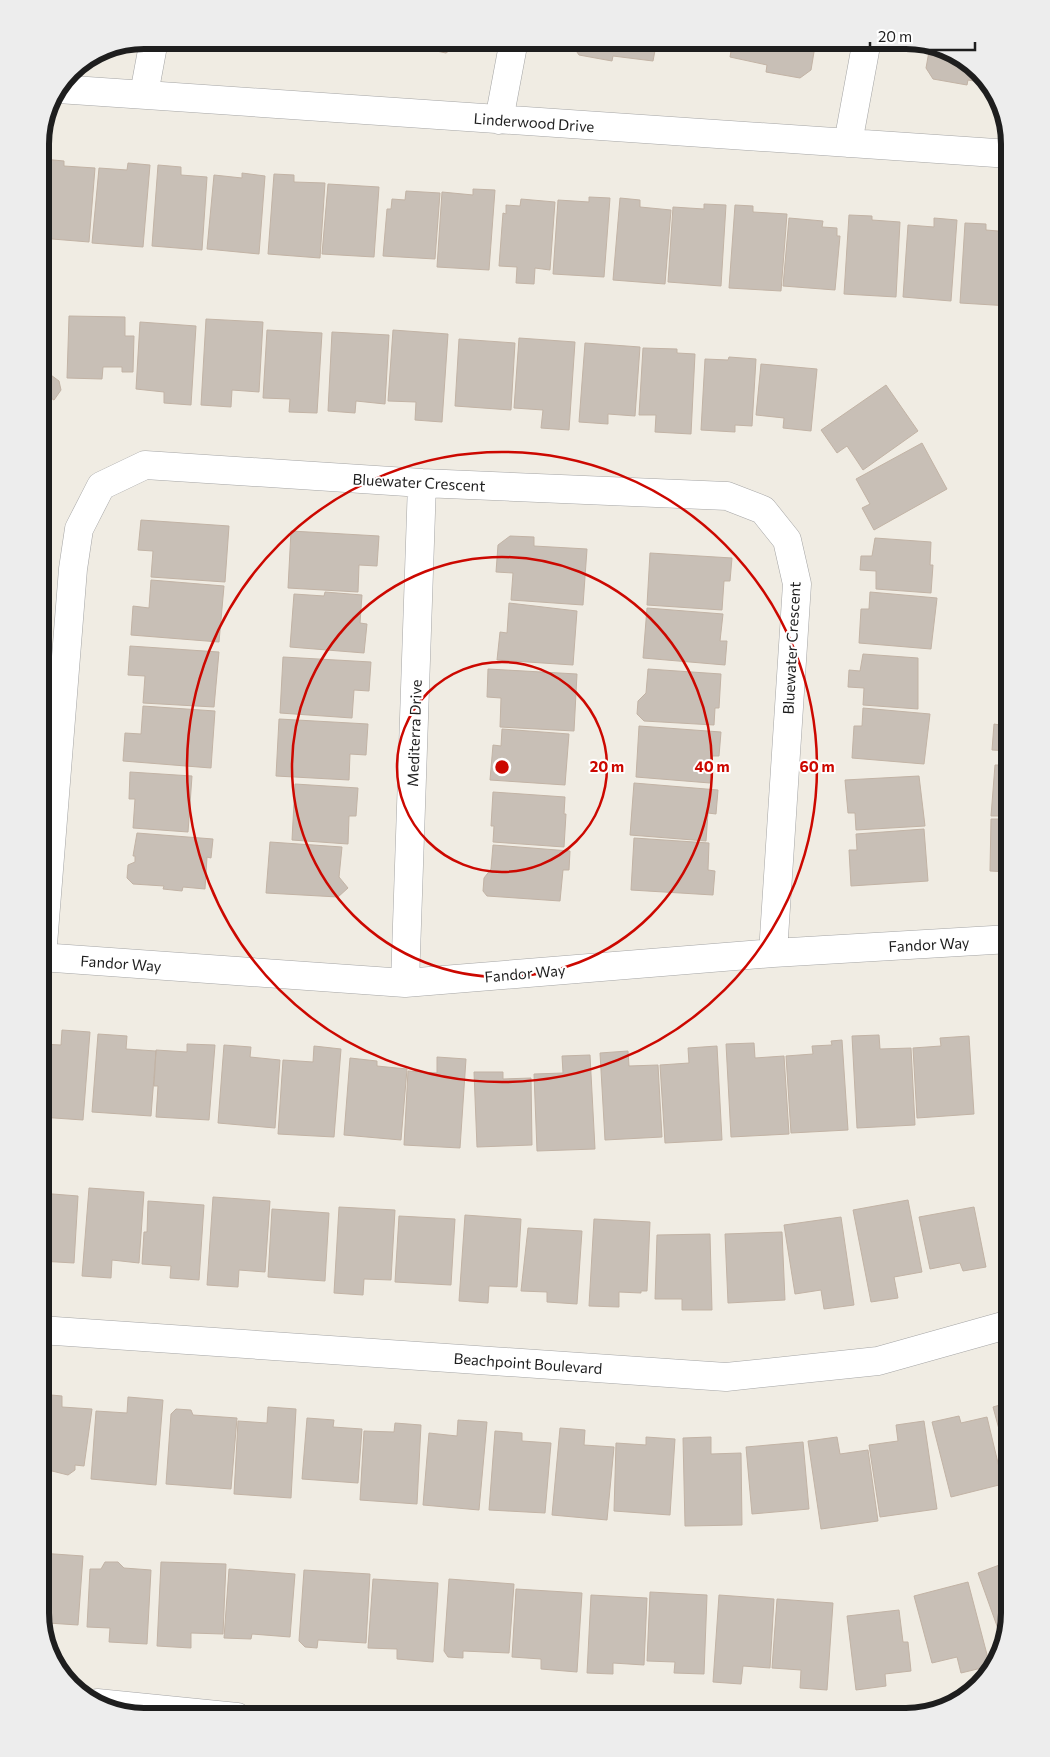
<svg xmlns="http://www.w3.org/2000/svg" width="1050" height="1757" viewBox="0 0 1050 1757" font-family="Commissioner,sans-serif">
<rect width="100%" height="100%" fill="#f0ece3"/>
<path fill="#c8bfb6" stroke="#c2b3a5" d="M 239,40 L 257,40 L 257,43 Z
M 279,40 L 298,40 L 297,43 Z
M 410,40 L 458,40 L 457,45 L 446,53 L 412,46 L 413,41 Z
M 572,40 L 657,40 L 653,61 L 613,56 L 612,61 L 579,55 L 572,45 Z
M 733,40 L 816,40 L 811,70 L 800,78 L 766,72 L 767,65 L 730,57 Z
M 930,46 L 964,58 L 986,83 L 968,80 L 967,85 L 933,79 L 926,68 Z
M 43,159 L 64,161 L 64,166 L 95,168 L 89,242 L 40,238 Z
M 128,163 L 150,165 L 143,247 L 92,243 L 99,168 L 127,170 Z
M 158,165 L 181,167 L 181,175 L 207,177 L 202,250 L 152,246 Z
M 242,173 L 265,176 L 259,254 L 207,249 L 214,175 L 242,178 Z
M 274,174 L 294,175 L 294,182 L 325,183 L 320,258 L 268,254 Z
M 328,184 L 379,187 L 374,257 L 322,254 Z
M 473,189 L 495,190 L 489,270 L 437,267 L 442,192 L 473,195 Z
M 406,191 L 440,193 L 435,259 L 383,256 L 387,209 L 391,209 L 392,199 L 405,200 Z
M 589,197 L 610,198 L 604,277 L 553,274 L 558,200 L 589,202 Z
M 620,198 L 640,200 L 640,207 L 671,210 L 665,284 L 613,280 Z
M 521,199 L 555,202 L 550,270 L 535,268 L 534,284 L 516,283 L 517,267 L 499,266 L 503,213 L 506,214 L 506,205 L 520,206 Z
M 704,204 L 726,205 L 721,286 L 668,282 L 673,207 L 704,209 Z
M 735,205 L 753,206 L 753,212 L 787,214 L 781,291 L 729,288 Z
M 849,215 L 872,216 L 872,220 L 900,222 L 896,297 L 844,294 Z
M 789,218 L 823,221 L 822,227 L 837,228 L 837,236 L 840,236 L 835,290 L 783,286 Z
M 934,218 L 957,220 L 951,301 L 903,297 L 908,225 L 934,227 Z
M 965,223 L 986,224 L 986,230 L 1010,232 L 1010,306 L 960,303 Z
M 69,316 L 125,317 L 125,336 L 134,336 L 133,372 L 122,372 L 122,367 L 103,367 L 102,379 L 67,378 Z
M 206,319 L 263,322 L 259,392 L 232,390 L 231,407 L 201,405 Z
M 140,322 L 196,326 L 191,405 L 164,403 L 164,392 L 136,389 Z
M 267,330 L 322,333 L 317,413 L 289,412 L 290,399 L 263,398 Z
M 393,330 L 448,334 L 442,422 L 415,420 L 416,402 L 388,401 Z
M 332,332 L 389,335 L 385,404 L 356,401 L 355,413 L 328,411 Z
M 519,338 L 575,342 L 569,430 L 541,428 L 543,410 L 514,408 Z
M 459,339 L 515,343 L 511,410 L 455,406 Z
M 585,343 L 640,347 L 635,416 L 608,414 L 608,424 L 579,422 Z
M 643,348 L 677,349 L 677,353 L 695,354 L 691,434 L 655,432 L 656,415 L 639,415 Z
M 729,357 L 756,359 L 752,426 L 735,425 L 735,432 L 701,430 L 705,359 L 728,360 Z
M 761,364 L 817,369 L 811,431 L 783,428 L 784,418 L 756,415 Z
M 40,367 L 59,381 L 61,390 L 54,400 L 47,396 L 40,405 Z
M 886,385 L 918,431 L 863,470 L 847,446 L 837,453 L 821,430 Z
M 922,443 L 947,489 L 874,530 L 862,508 L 870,504 L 856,479 Z
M 141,520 L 229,526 L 225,582 L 151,577 L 153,551 L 138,550 Z
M 1009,529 L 1010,529 L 1010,556 L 1006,555 Z
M 291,531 L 379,536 L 377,566 L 359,565 L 358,592 L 288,588 Z
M 510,536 L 534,537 L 534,546 L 587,549 L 583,605 L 511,600 L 513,573 L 496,572 L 498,545 Z
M 875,538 L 931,542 L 930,565 L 933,565 L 931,593 L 876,589 L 876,571 L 860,570 L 861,556 L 872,556 Z
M 650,553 L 732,558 L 730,581 L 724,581 L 722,610 L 647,605 Z
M 151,580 L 224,586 L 219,642 L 131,635 L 133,606 L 149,608 Z
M 325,592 L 362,595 L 360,623 L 367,624 L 364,653 L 290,647 L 294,594 L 324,596 Z
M 870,592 L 937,598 L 931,649 L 859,643 L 861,609 L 869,609 Z
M 509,603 L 577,611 L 573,665 L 497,660 L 500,632 L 507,633 Z
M 647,608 L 723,614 L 720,641 L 727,641 L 725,665 L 643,658 Z
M 130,646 L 219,652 L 214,707 L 143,703 L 145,676 L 128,675 Z
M 863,654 L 918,658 L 918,709 L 863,705 L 864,688 L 848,687 L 849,670 L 860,671 Z
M 1010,655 L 1010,696 L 1003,695 L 1006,667 L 1009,668 Z
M 283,657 L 371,662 L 369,691 L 354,690 L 352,718 L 280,713 Z
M 488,669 L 577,674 L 574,731 L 500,727 L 501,698 L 487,697 Z
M 648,669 L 721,674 L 719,708 L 715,708 L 714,725 L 644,721 L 637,714 L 638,701 L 646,693 Z
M 1001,699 L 1010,700 L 1010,751 L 992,750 L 994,724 L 1000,725 Z
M 143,706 L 215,711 L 211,768 L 123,761 L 125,733 L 141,734 Z
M 863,708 L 930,714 L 924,764 L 852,758 L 854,726 L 862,726 Z
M 279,719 L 368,724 L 366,755 L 350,754 L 349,780 L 276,776 Z
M 639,726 L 721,732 L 719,756 L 712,756 L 710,783 L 636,777 Z
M 502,729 L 569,734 L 565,785 L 490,780 L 493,745 L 501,746 Z
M 995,765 L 1010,765 L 1010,816 L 991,816 Z
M 130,772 L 192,776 L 188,832 L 133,828 L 135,799 L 129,799 Z
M 919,776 L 925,826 L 856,830 L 855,813 L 848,813 L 845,780 Z
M 634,783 L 718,790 L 716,814 L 708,813 L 706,841 L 630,835 Z
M 295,784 L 358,788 L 356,816 L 349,816 L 348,844 L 292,840 Z
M 493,792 L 565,797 L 564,814 L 566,814 L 564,847 L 493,842 L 494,826 L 491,826 Z
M 991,819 L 1010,819 L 1010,872 L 990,871 Z
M 924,829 L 928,881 L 851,886 L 849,850 L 857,850 L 856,834 Z
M 137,833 L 213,839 L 211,858 L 207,857 L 205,889 L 183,887 L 182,891 L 163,889 L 164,886 L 133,884 L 127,878 L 128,865 L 135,862 L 135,856 L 133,856 Z
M 634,838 L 709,843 L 708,870 L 715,871 L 713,895 L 631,890 Z
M 270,842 L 342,847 L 339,877 L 348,888 L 338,897 L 266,893 Z
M 493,845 L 570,851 L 569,870 L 563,870 L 560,901 L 487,896 L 483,891 L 484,878 L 491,869 Z
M 1010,1029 L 1010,1082 L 1002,1031 Z
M 62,1030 L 90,1032 L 83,1120 L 40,1117 L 40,1044 L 61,1045 Z
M 98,1034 L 127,1036 L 126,1049 L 156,1051 L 151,1116 L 92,1112 Z
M 879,1035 L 880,1049 L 911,1048 L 915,1125 L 857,1128 L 852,1036 Z
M 969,1036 L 974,1114 L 917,1118 L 913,1048 L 941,1046 L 940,1038 Z
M 842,1040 L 848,1130 L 791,1133 L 786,1056 L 813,1054 L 812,1046 L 832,1045 L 831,1041 Z
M 754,1043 L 755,1058 L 784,1056 L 789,1134 L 731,1137 L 726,1044 Z
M 187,1044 L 215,1045 L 209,1120 L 156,1117 L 158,1086 L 154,1086 L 156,1050 L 187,1052 Z
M 224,1045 L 251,1047 L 250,1057 L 280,1060 L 275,1128 L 218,1123 Z
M 314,1046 L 341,1049 L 334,1137 L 278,1134 L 283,1060 L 313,1062 Z
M 717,1046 L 722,1140 L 665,1143 L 660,1065 L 689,1063 L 688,1048 Z
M 628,1051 L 629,1066 L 658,1065 L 662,1137 L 605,1140 L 600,1053 Z
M 590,1055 L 595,1149 L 537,1151 L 534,1074 L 563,1073 L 562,1056 Z
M 437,1057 L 466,1059 L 460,1148 L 404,1145 L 408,1071 L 437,1073 Z
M 350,1058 L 377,1061 L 377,1066 L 407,1069 L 401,1140 L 344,1135 Z
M 474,1072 L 503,1072 L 503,1079 L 531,1078 L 532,1145 L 477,1147 Z
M 89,1188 L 144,1192 L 139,1263 L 112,1260 L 111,1278 L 82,1276 Z
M 40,1193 L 78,1196 L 74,1263 L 40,1261 Z
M 213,1197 L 270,1201 L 265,1272 L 239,1270 L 238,1287 L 207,1285 Z
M 908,1200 L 922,1272 L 894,1277 L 898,1298 L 871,1302 L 853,1210 Z
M 148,1201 L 204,1205 L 199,1280 L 170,1278 L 171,1266 L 142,1264 L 144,1232 L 147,1232 Z
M 339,1207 L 395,1210 L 391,1280 L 364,1279 L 363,1295 L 334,1293 Z
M 974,1207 L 986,1267 L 963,1271 L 960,1263 L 930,1269 L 919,1217 Z
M 272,1209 L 329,1213 L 325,1281 L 268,1277 Z
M 465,1215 L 521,1219 L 517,1287 L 489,1286 L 488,1303 L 459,1301 Z
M 399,1216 L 455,1219 L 451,1285 L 395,1282 Z
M 841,1217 L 854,1305 L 824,1309 L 821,1290 L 795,1294 L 784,1225 Z
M 594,1219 L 650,1222 L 647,1291 L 641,1291 L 641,1293 L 619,1292 L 619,1307 L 589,1306 Z
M 528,1228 L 582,1231 L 577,1304 L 547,1302 L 547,1292 L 521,1291 Z
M 782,1232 L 785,1300 L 728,1303 L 725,1234 Z
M 710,1234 L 712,1310 L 682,1310 L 682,1299 L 655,1299 L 657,1235 Z
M 40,1394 L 62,1396 L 62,1407 L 92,1409 L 84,1466 L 75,1465 L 75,1470 L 68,1475 L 40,1468 Z
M 128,1397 L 163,1400 L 156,1485 L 91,1479 L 96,1411 L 127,1413 Z
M 1010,1402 L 1010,1470 L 993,1407 Z
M 268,1407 L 296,1409 L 291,1498 L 234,1494 L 238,1421 L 267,1423 Z
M 176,1409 L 191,1410 L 193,1415 L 237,1418 L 231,1489 L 166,1484 L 171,1414 Z
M 959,1416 L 961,1423 L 987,1417 L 1003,1484 L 951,1497 L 932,1422 Z
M 307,1418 L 334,1420 L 333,1427 L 362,1429 L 358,1483 L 302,1479 Z
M 458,1420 L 487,1422 L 479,1510 L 423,1505 L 429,1433 L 457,1436 Z
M 924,1421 L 937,1509 L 880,1517 L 869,1445 L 898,1441 L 896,1425 Z
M 395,1423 L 421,1425 L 417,1504 L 360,1500 L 364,1431 L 394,1432 Z
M 560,1428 L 585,1430 L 584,1445 L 614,1447 L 607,1520 L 552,1515 Z
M 495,1431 L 522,1433 L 522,1441 L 551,1443 L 545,1513 L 489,1510 Z
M 646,1437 L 675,1439 L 670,1515 L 614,1511 L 616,1443 L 646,1445 Z
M 711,1437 L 711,1454 L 741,1453 L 742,1525 L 685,1526 L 683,1438 Z
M 837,1437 L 840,1454 L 868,1450 L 878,1521 L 821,1529 L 808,1441 Z
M 803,1442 L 809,1509 L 752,1514 L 746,1447 Z
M 40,1553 L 83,1556 L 78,1625 L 48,1623 L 47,1638 L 40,1613 Z
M 1010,1561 L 1010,1613 L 1002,1640 L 978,1573 Z
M 105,1562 L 118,1562 L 124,1568 L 151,1570 L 147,1644 L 109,1642 L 110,1628 L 87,1627 L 90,1569 L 101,1569 Z
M 161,1562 L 226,1564 L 223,1634 L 191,1633 L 191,1648 L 157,1646 Z
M 229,1569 L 295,1574 L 290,1637 L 252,1634 L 251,1639 L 224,1638 Z
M 304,1570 L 370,1574 L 366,1643 L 318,1640 L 317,1648 L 305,1647 L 299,1641 Z
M 373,1579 L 438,1583 L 433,1662 L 397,1659 L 397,1649 L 368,1648 Z
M 449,1579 L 514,1584 L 509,1653 L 463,1651 L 463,1658 L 448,1657 L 444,1651 Z
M 968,1582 L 990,1666 L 961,1673 L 957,1657 L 932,1663 L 914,1596 Z
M 516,1589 L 582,1593 L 577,1672 L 541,1669 L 541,1659 L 512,1657 Z
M 650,1592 L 707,1595 L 704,1674 L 674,1673 L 675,1662 L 647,1661 Z
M 591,1595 L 647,1598 L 644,1665 L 613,1663 L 613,1674 L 587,1673 Z
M 719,1595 L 774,1599 L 770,1668 L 743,1666 L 741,1684 L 713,1682 Z
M 777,1599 L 833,1603 L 827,1690 L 800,1688 L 801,1670 L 772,1668 Z
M 899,1610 L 903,1642 L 908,1642 L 911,1671 L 885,1674 L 886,1686 L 856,1690 L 847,1616 Z"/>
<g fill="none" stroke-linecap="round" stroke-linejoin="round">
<defs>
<path id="minor" d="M 58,89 L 1010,154
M 144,94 L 154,40
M 499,120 L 514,40
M 848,143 L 867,40
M 40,957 L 405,983 L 773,953 L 1010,939
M 42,957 L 73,569 L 79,529 L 101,486 L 145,465 L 422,483 L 727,496 L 763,510 L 787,540 L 797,584 L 773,953
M 405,983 L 422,483
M 40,1330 L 726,1377 L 878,1361 L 1010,1324
M 97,1703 L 237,1717"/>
</defs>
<use href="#minor" stroke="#a5a5a5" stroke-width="29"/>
<use href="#minor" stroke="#fff" stroke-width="28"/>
</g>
<g fill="none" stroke="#cc0800" stroke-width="2.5">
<circle cx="502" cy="767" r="105"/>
<circle cx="502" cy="767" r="210"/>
<circle cx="502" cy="767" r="315"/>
</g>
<g text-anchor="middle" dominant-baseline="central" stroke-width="4" stroke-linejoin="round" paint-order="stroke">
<g font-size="15" fill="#1e1e1e" stroke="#fff">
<text transform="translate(534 122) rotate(4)">Linderwood Drive</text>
<text transform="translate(419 482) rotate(3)">Bluewater Crescent</text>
<text transform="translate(791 648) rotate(-87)">Bluewater Crescent</text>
<text transform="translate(414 733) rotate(-88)">Mediterra Drive</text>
<text transform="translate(929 944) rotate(-3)">Fandor Way</text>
<text transform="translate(121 963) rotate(4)">Fandor Way</text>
<text transform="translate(525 973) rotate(-5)">Fandor Way</text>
<text transform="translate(528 1363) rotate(4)">Beachpoint Boulevard</text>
</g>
</g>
<path d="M0 0H1050V1757H0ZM144 49H906A95 95 0 0 1 1001 144V1613A95 95 0 0 1 906 1708H144A95 95 0 0 1 49 1613V144A95 95 0 0 1 144 49Z" fill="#ededed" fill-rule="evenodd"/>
<path fill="none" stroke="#1e1e1e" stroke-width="6" d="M144 49H906A95 95 0 0 1 1001 144V1613A95 95 0 0 1 906 1708H144A95 95 0 0 1 49 1613V144A95 95 0 0 1 144 49Z"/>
<circle cx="502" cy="767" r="8" fill="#cc0800" stroke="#fff" stroke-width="2.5"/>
<g font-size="15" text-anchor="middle" font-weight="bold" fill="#cc0800" stroke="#fff" stroke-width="4" stroke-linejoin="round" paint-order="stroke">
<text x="607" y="772">20 m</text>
<text x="712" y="772">40 m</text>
<text x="817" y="772">60 m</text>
</g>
<path d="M870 42v8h105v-8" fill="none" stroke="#1e1e1e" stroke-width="2.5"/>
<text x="878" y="42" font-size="15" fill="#1e1e1e" stroke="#ffffff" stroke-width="4" paint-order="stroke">20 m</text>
</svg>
